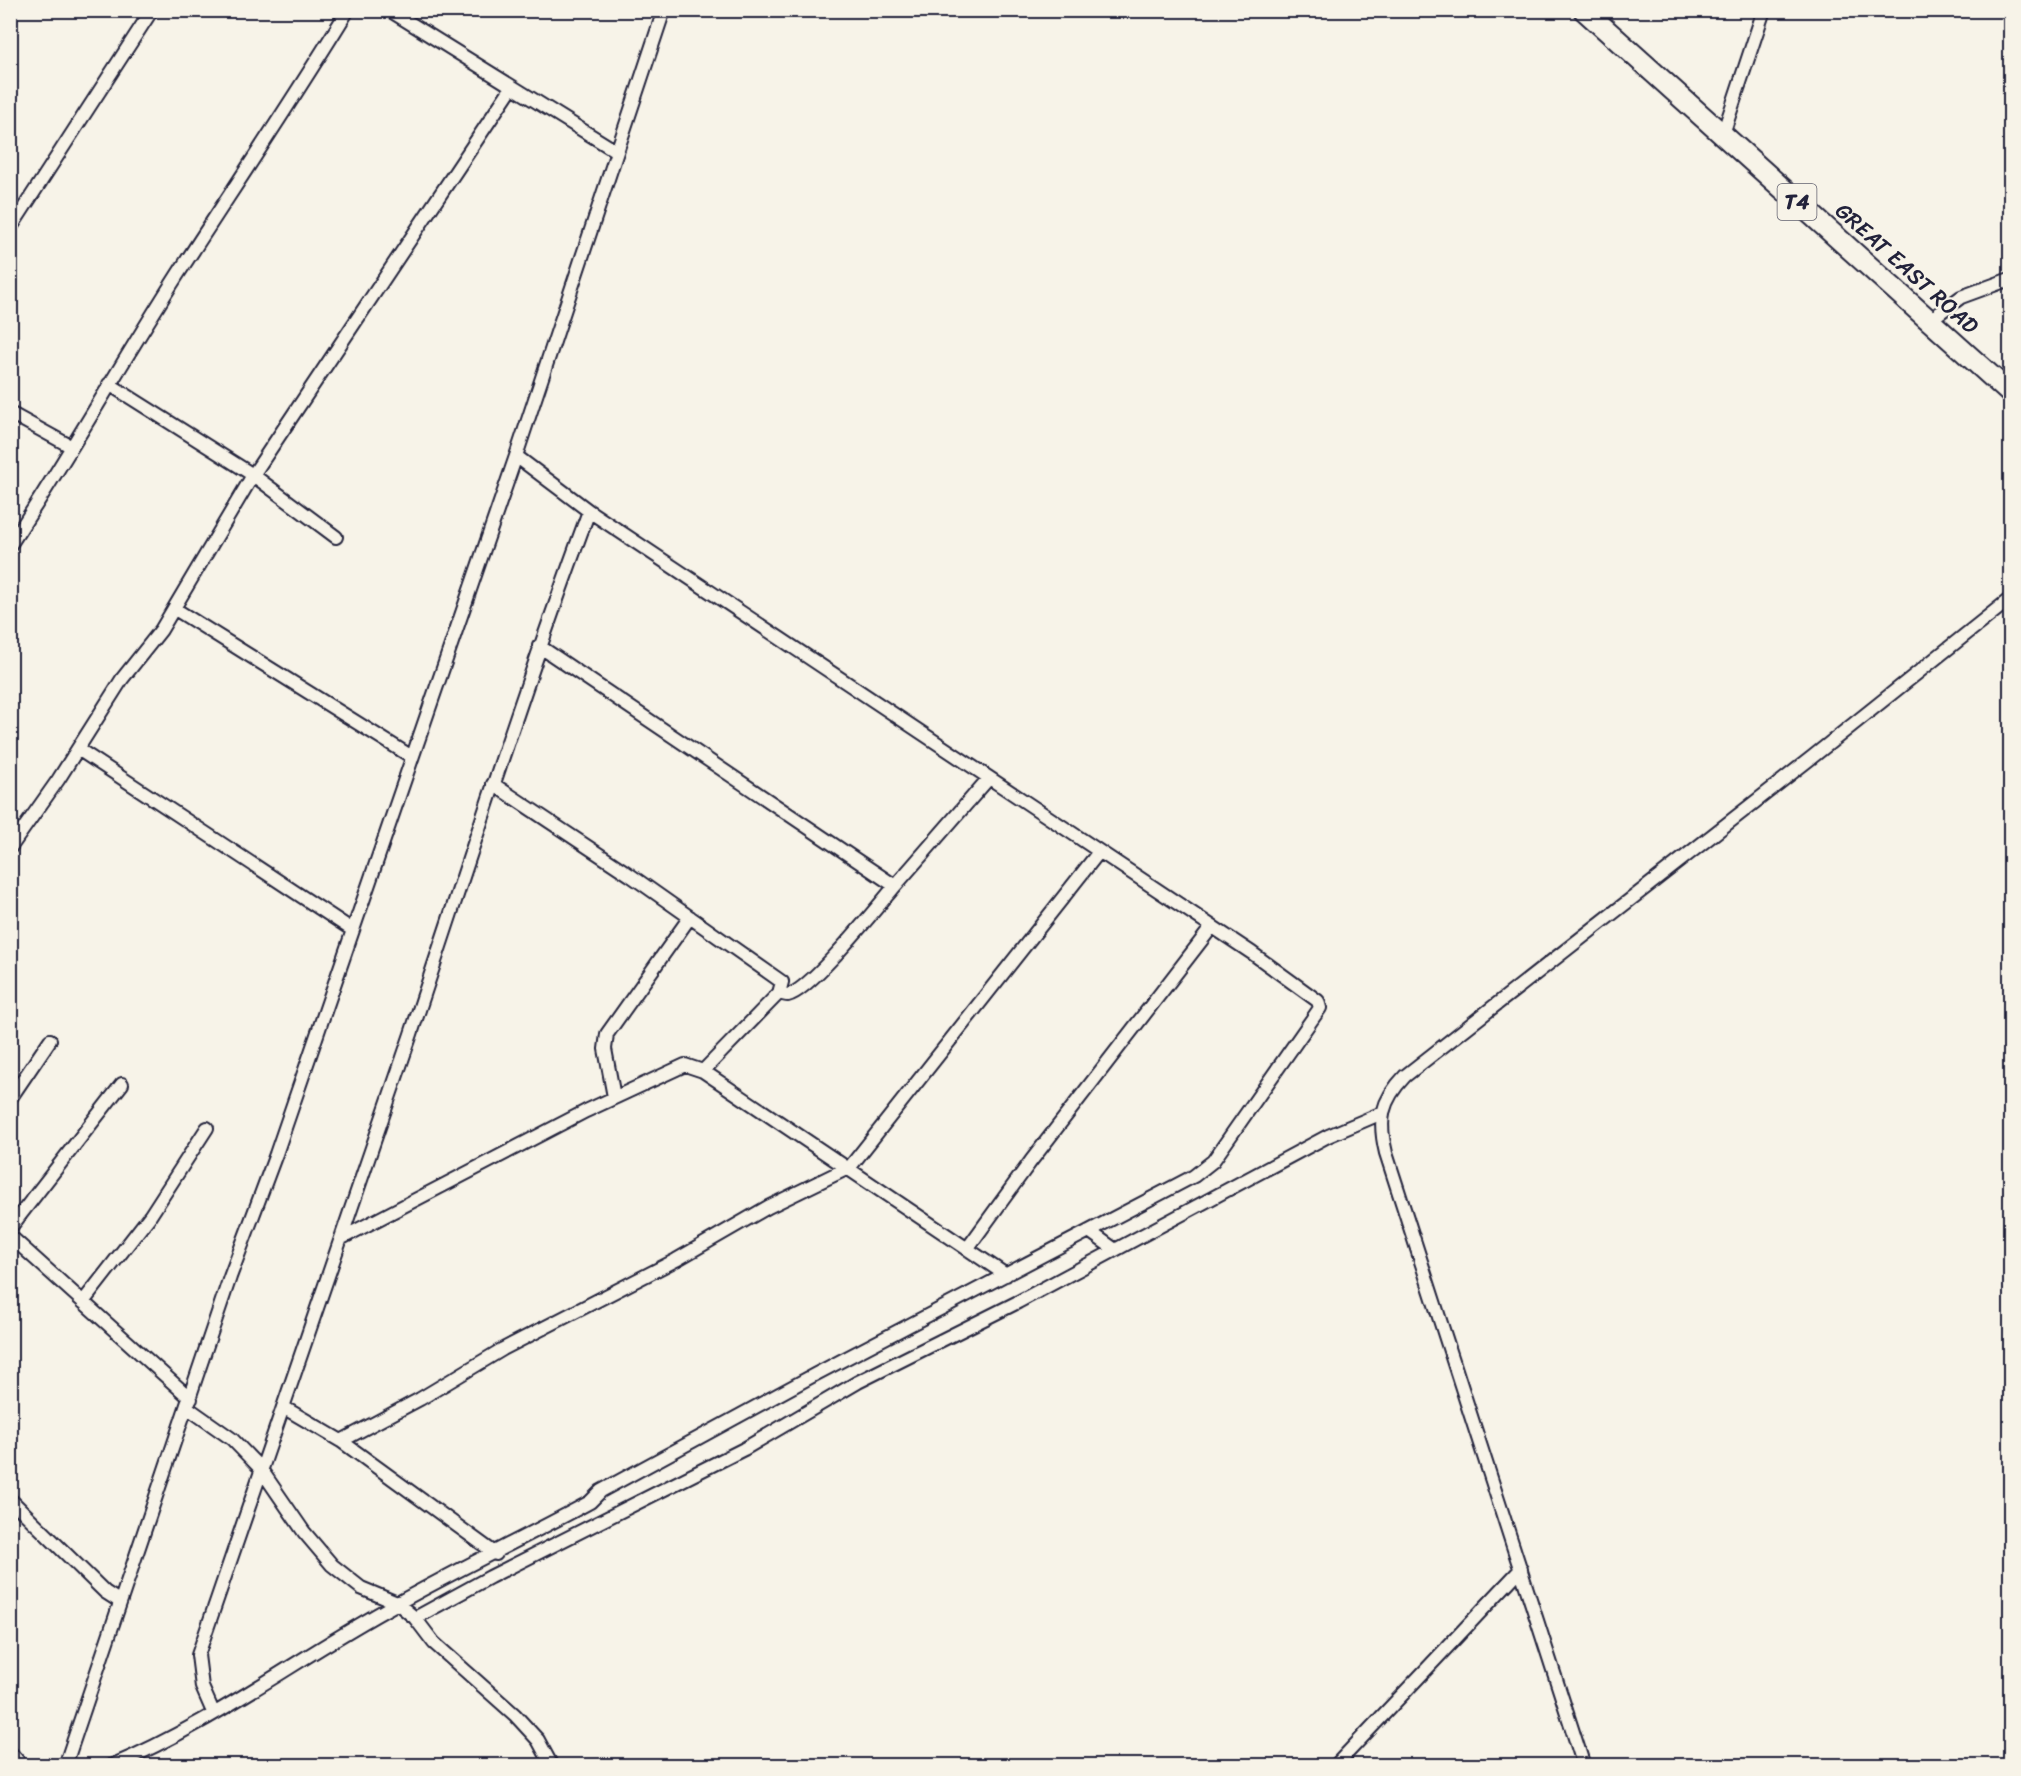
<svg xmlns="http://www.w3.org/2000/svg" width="2021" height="1776" viewBox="0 0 2021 1776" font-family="Sriracha,sans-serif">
<rect width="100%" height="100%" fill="#f7f3e8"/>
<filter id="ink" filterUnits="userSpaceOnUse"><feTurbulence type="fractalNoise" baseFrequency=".0167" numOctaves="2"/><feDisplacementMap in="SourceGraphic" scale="12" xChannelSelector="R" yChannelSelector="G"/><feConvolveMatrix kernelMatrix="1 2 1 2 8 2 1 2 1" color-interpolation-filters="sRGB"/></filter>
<g filter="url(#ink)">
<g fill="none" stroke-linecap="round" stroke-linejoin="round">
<defs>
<path id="minor" d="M 389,10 L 616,151
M 1723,134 L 1764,10
M 10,229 L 152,10
M 1930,320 L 1961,297 L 2010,279
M 109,384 L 253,475 L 336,537
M 10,413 L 72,447
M 10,545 C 69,456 121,363 178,274 C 235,186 293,100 348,10
M 175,609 L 412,757
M 539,646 L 895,886 L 989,778
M 78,749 L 351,929
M 493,784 L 630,875 L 782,982 L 779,993 L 703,1071
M 10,848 L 58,780 L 122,679 L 161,630 L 253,475 L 512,87
M 779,993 C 782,994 785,995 788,995 C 810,991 878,906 895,886
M 614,1097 L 605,1049 L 607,1034 L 690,917
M 10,1099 L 50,1040
M 10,1228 L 122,1084
M 1089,1231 L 1114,1249
M 10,1236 L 191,1399
M 342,1238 L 586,1111 L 685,1065 L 703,1071 L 1006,1275
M 967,1249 L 1031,1161 L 1211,928
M 83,1302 L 150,1216 L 207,1128
M 283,1407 L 341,1441 L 496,1554
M 188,1408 L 232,1439 L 260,1468 L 304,1532 L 332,1565 L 361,1588 L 397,1603 L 415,1618 L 434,1643 L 515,1715 L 538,1740 L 552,1766
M 341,1441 L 420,1399 L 503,1349 L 676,1260 L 768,1207 L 850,1167 L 1099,852
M 10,1499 L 105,1592 L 119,1601
M 415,1618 L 490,1577 L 744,1449 L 858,1382 L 1018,1302 L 1328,1136 L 1382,1113
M 213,1712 L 202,1687 L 198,1655 C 268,1448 341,1242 411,1034 C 469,860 525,684 589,511
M 10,1752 L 22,1766
M 65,1766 L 230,1277 L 276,1154 L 516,456 L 664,10
M 111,1766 C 212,1724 300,1656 396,1604 C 460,1568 526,1537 590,1502 L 601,1491 L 816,1374 L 1194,1176 L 1213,1161 L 1320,1008 L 1318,1001 L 1252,953 L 589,511 L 516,456
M 1335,1766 L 1521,1569
M 1584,1766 L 1386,1153 C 1378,1120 1381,1101 1405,1076 L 1811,758 L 2010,599"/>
<path id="trunk" d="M 1584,10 L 2010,393"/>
</defs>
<use href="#minor" stroke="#22223b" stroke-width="16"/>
<use href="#trunk" stroke="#22223b" stroke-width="24"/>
<use href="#minor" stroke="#f7f3e8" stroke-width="12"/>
<use href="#trunk" stroke="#f7f3e8" stroke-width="20"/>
</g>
</g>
<g text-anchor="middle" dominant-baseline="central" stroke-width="4.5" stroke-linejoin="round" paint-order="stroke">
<rect fill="#f7f3e8" stroke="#62616f" stroke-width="1.5" x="1777.5" y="184" width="39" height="36" rx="4.5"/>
<g font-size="21" font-weight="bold" fill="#22223b">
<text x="1797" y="202">T4</text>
</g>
<g font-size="22" fill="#22223b" stroke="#f7f3e8">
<text transform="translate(1907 268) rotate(42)">GREAT EAST ROAD</text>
</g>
</g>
<rect width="2021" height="1776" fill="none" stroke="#f7f3e8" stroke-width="36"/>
<rect x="18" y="18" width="1985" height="1740" fill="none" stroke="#22223b" stroke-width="2" filter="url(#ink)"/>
</svg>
